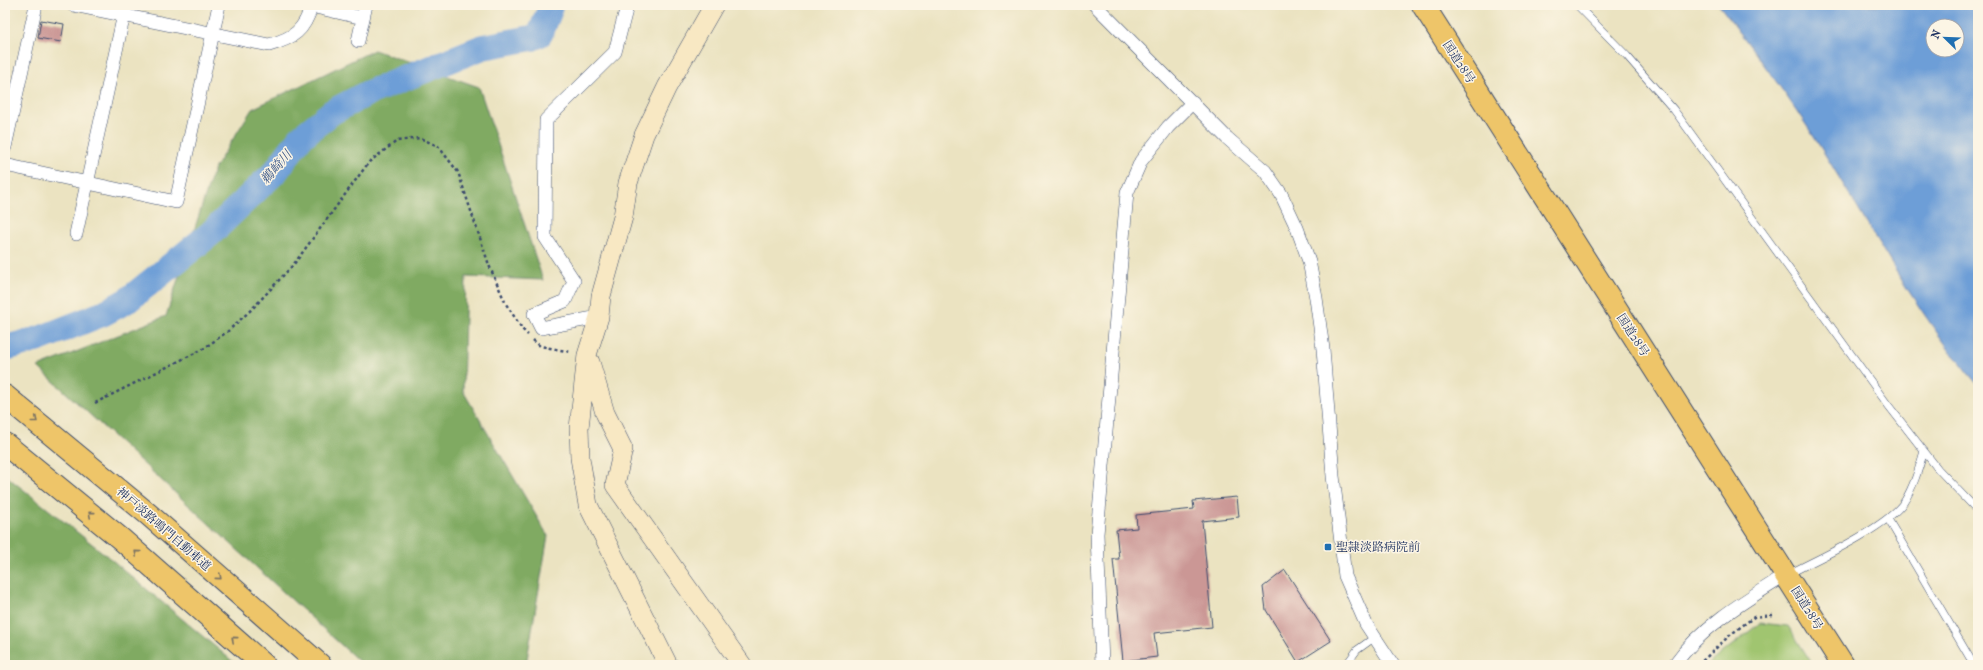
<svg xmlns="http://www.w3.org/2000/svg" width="1983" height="670" viewBox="0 0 1983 670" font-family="'IM FELL French Canon','Noto Serif JP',serif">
<rect width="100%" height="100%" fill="#fcf5e5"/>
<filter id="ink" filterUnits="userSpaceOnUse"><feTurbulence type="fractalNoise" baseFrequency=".025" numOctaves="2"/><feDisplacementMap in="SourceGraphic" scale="8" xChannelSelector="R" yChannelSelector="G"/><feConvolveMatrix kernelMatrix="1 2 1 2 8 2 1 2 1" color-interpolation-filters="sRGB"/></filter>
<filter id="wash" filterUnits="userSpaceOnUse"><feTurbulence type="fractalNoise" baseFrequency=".012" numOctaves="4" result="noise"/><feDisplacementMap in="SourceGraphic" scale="16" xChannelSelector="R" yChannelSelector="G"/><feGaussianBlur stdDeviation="0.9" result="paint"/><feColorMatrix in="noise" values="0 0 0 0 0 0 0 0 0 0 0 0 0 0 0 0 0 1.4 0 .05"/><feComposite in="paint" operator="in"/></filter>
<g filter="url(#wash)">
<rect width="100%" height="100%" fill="#ebe3c1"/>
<path fill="#a0c570" stroke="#5e7a67" d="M 1760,623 L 1788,626 L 1813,665 L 1707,665 Z"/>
<path fill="#80aa62" stroke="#4e6c60" d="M 374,50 L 479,87 L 543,280 L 466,277 L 463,391 L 548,536 L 526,665 L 363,665 L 38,367 L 166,316 L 214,169 L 252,109 Z
M 5,475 L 106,555 L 237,665 L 5,665 Z"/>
<path fill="#6d9ed7" stroke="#44669a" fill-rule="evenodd" d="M 1719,5 L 1978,5 L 1978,385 C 1916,313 1871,228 1821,148 C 1790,98 1754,51 1719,5 ZM 1933,26 L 1957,26 L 1957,50 L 1933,50 Z"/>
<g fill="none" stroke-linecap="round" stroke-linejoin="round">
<path stroke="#6d9ed7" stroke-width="26" d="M 5,348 L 39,339 L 102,314 L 128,300 L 210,234 L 276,171 L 300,138 L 332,112 L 368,93 L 483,47 L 532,38 L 540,34 L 549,12 L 550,5"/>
</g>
<g id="blocks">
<path fill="#cb9795" d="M 41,20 L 64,24 L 61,42 L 38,38 Z
M 1237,497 L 1239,517 L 1202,521 L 1212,627 L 1154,633 L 1157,657 L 1123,661 L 1113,559 L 1119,559 L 1116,530 L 1137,528 L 1136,515 L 1194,509 L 1193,501 Z
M 1285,570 L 1331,641 L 1298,662 L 1266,610 L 1263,587 Z"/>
</g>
</g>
<g filter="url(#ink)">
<use href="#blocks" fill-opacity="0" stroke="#3a4a6d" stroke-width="1"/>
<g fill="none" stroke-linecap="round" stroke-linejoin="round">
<defs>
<path id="lane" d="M 1577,5 L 1627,56 L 1674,110 L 1888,405 L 1938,469 L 1978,511
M 1888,519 L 1974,665
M 1788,574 C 1818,559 1886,528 1904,502 C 1914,486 1919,468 1924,451
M 1346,665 L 1357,650 L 1375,637"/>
<path id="street" d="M 73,5 L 269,45 C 294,38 304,31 312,5
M 1095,5 L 1227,138 L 1265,171 L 1281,194 L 1297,228 L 1309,261 L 1316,298 L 1323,349 L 1333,476 L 1345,576 L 1366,624 L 1393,665
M 311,6 L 363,18
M 358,41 L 366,5
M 5,147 L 36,5
M 5,165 L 176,202 L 219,5
M 76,234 L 126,5
M 599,317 L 541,328 L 534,314 L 565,301 L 574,281 L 545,237 L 546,120 L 615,52 L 626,10 L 625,5
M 1102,665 L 1097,534 L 1127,193 L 1141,161 L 1168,127 L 1193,102
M 1674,665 C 1702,626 1746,600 1786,575"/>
<path id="secondary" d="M 590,362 L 605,413 L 623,449 L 615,485 L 742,665
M 668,665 L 588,505 L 580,458 L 579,428 L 587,355 L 599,317 L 601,296 L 623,217 L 628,183 L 644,135 L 667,87 L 714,5"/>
<path id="highway" d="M 1423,5 L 1843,665
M 5,396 L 148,514 L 320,665
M 5,444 L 121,539 L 264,665"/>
</defs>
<use href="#lane" stroke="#3a4a6d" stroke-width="8"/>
<use href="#street" stroke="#3a4a6d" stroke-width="14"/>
<use href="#secondary" stroke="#3a4a6d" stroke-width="20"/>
<use href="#highway" stroke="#3a4a6d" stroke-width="24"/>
<path stroke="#3a4a6d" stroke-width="2.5" stroke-dasharray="3 3" stroke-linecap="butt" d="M 533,340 L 540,346 L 571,352
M 95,403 L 203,349 L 227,332 L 253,308 L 294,264 L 369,162 L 397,141 L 420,138 L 438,146 L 458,172 L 489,265 L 506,304 L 523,330 L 528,335
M 1698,665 L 1730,635 L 1754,617 L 1773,615"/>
<use href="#lane" stroke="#fff" stroke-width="7"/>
<use href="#street" stroke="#fff" stroke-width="13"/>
<use href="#secondary" stroke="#f8e8c3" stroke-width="19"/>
<use href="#highway" stroke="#eec569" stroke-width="22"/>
</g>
<defs><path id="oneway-chevron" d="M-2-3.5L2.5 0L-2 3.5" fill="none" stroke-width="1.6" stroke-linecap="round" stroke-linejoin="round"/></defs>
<g stroke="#7a7263">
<use href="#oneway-chevron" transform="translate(35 420) rotate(39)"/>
<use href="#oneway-chevron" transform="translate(91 514) rotate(-140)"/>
<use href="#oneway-chevron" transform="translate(137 553) rotate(-139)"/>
<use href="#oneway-chevron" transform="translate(219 577) rotate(41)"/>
<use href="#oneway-chevron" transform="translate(234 639) rotate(-139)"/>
</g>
</g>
<rect fill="#1f6fb2" stroke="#fcf5e5" stroke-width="1.5" x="1324" y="543" width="8" height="8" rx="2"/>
<g text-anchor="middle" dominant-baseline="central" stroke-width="3" stroke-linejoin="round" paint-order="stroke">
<g font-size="12" fill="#1b2f5e" stroke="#fcf5e5">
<text transform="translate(1459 62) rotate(57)">国道28号</text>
<text transform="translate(1633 335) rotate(57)">国道28号</text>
<text transform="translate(164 529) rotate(41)">神戸淡路鳴門自動車道</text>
<text transform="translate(1807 608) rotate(58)">国道28号</text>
</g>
<g font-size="12" fill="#1b2f5e" stroke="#fcf5e5" text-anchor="start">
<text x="1336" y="547">聖隷淡路病院前</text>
</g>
<g font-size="13" font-style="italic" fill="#385688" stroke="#fcf5e5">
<text transform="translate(276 167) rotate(-49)">鵜崎川</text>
</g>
</g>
<rect width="1983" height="670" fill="none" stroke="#fcf5e5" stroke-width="20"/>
<g transform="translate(1945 38) rotate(293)"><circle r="19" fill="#fcf5e5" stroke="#a2a6af"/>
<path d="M0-3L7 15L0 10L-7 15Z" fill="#1f6fb2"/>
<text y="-6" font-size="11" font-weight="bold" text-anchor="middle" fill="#1b2f5e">N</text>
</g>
</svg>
